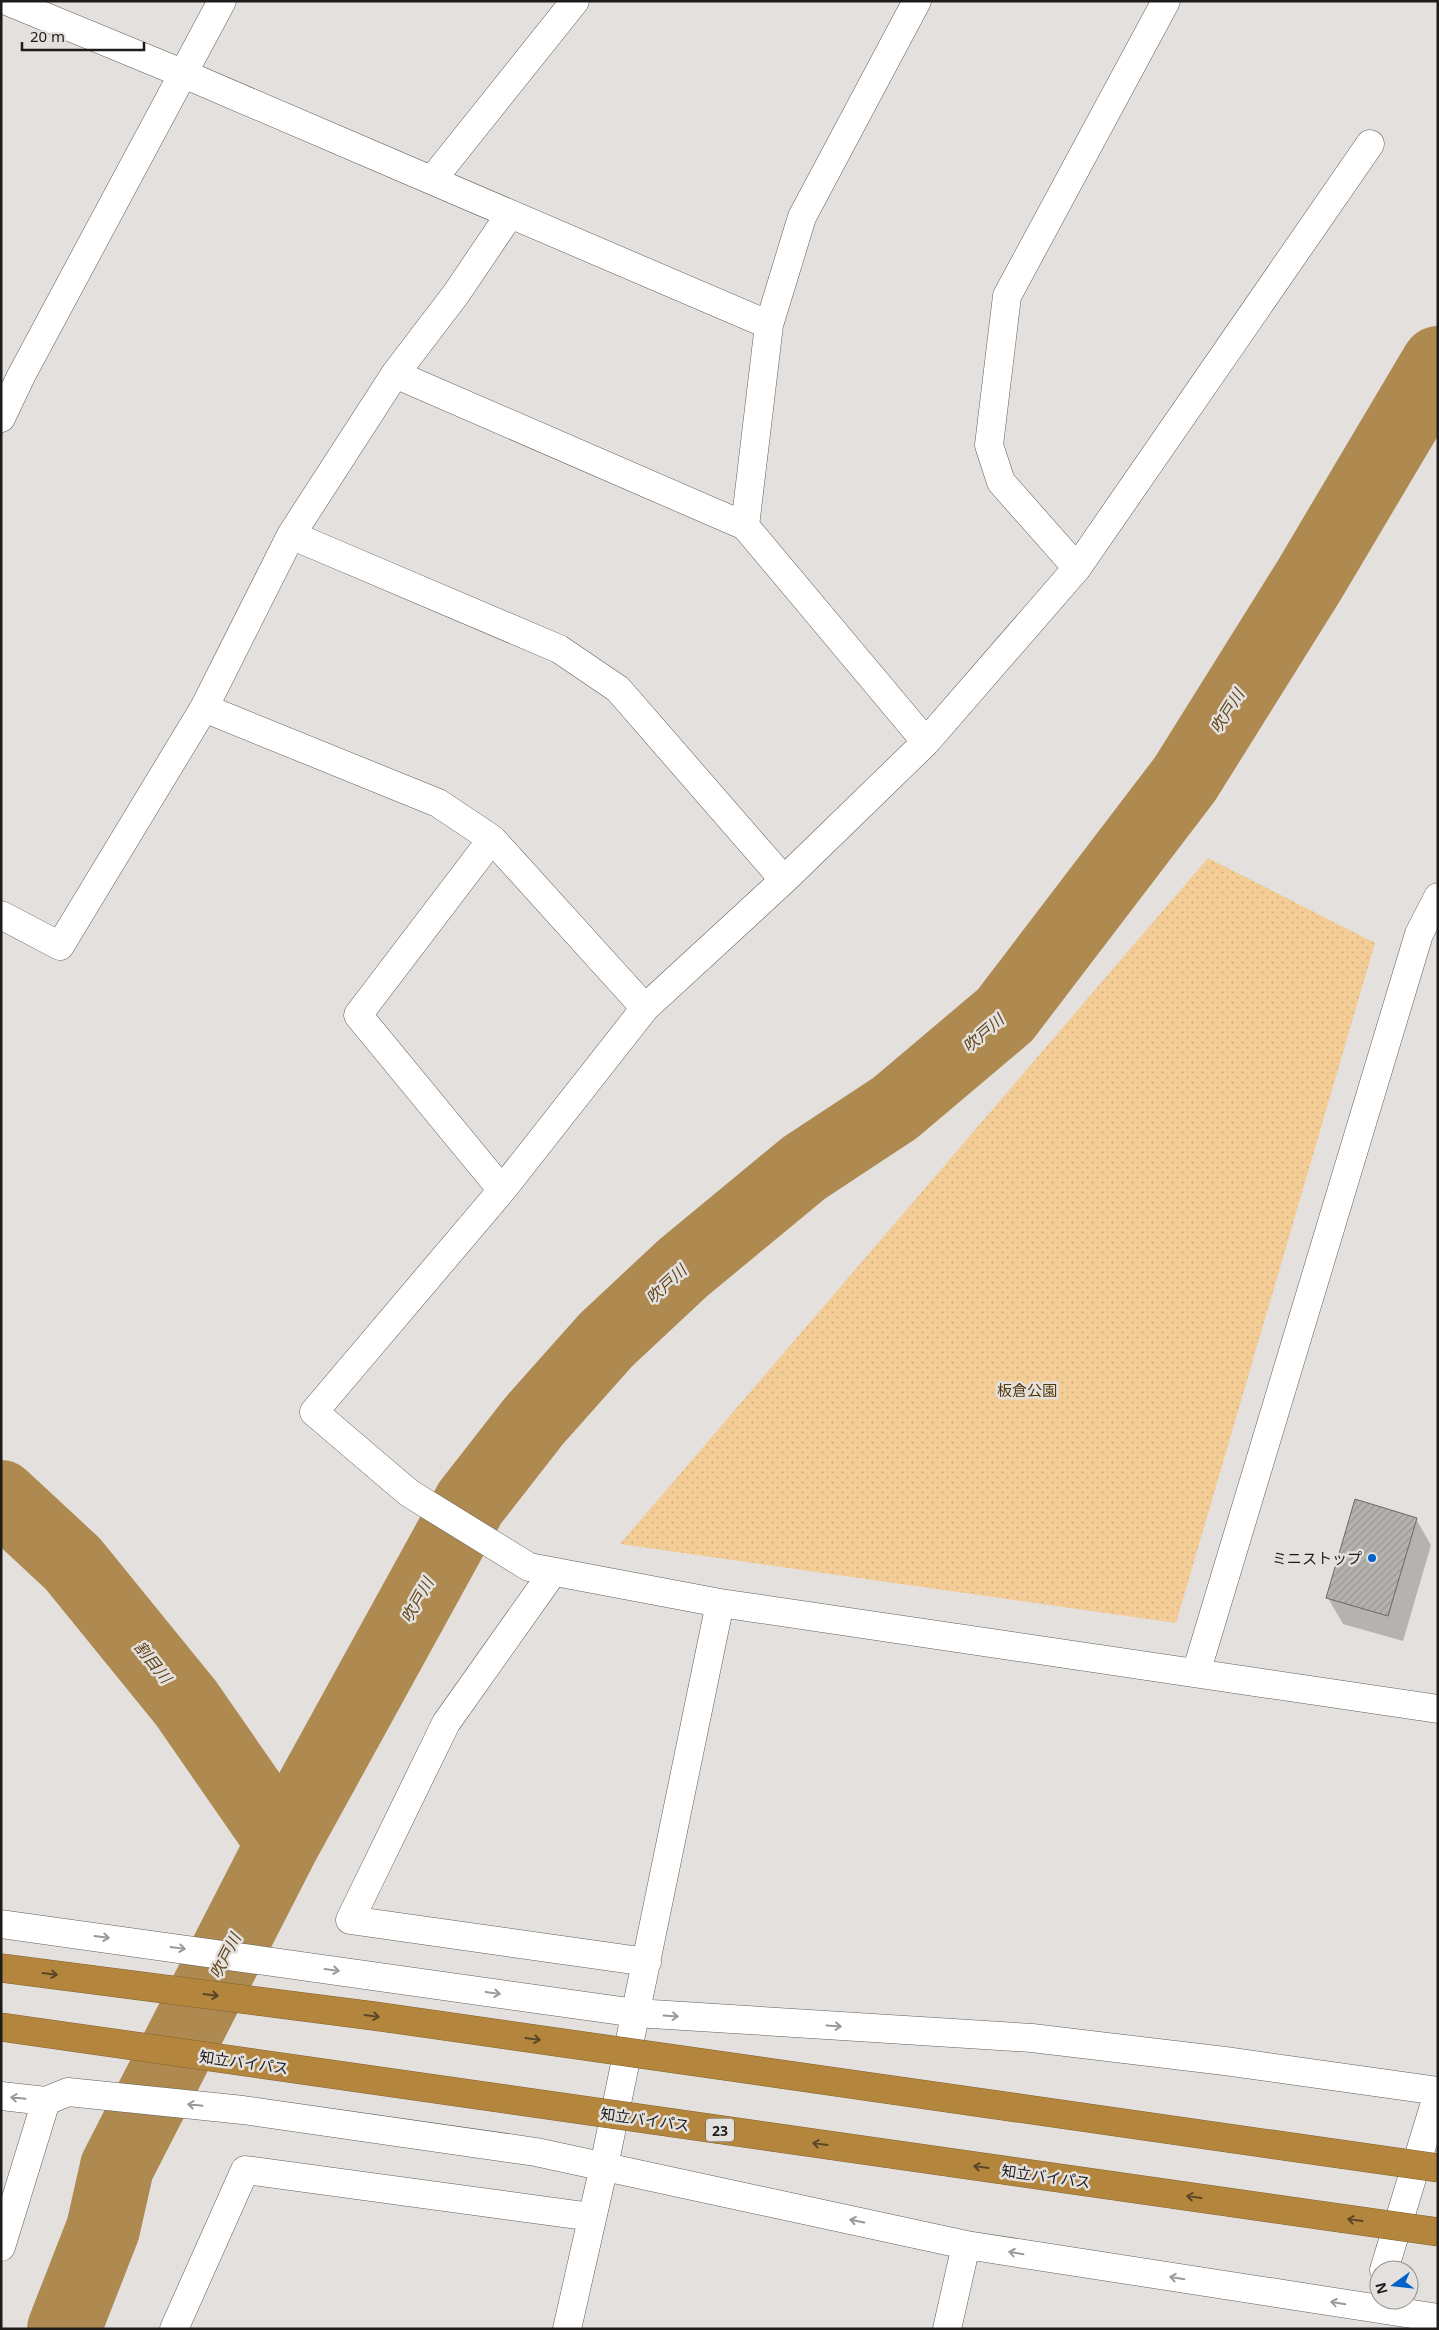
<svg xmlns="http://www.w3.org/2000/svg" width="1439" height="2330" viewBox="0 0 1439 2330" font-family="'Noto Sans','Noto Sans JP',sans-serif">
<defs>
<pattern id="grass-dots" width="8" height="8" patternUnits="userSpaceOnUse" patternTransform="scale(1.25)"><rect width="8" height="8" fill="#f3cd95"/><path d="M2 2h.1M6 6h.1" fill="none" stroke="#d0af80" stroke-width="1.8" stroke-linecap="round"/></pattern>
<pattern id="building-hatch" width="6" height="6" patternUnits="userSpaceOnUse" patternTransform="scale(1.25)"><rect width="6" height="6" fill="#b4b2ae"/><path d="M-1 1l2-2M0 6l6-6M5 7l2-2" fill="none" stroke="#9a9895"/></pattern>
</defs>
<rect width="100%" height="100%" fill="#e3e0dd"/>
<path fill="url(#grass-dots)" d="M 1208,858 L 1375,943 L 1176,1623 L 620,1544 Z"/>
<path fill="#0003" d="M 1416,1519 L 1431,1545 L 1403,1641 L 1343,1624 L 1328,1598 Z"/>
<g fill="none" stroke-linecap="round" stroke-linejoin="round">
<path stroke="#ae8950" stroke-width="74" d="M 1,1497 L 73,1564 L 186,1703 L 283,1843
M 64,2329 L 103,2229 L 117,2167 L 283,1843 L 470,1503 L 534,1421 L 606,1340 L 683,1268 L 804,1168 L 895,1108 L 1005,1015 L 1185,779 L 1310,579 L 1438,363"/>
</g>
<path fill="url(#building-hatch)" stroke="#6a6865" d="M 1355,1499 L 1417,1518 L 1388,1616 L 1326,1598 Z"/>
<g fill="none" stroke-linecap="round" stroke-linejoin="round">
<defs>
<path id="minor" d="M 7,1 L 184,74 L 769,325
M 1370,144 L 1077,568 L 926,742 L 784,880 L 645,1008 L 502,1190 L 314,1412 L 409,1493 L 529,1567 L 720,1603 L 1438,1709
M 432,180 L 575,1
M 395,374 L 745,526 L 926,742
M 1,418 L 21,376 L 222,1
M 745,526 L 769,325 L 802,217 L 917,1
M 291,535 L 559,649 L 618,689 L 784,880
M 1077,568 L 1001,482 L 989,445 L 1007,296 L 1166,1
M 204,708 L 438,803 L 492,839 L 645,1008
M 492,839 L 358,1015 L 502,1190
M 1,915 L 60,946 L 204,708 L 291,535 L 395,374 L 456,294 L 510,214
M 553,1572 L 446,1723 L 350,1920 L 647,1962
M 1196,1673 L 1419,934 L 1438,897
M 1,1924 L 636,2013 L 1032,2038 L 1225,2061 L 1438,2091
M 1,2096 L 46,2101 L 68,2092 L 243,2110 L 536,2152 L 966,2245 L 1438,2318
M 1,2247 L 46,2101
M 1384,2270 L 1438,2093
M 174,2329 L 245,2170 L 592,2217
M 567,2329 L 604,2166 L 720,1603
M 947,2329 L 966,2245"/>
</defs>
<use href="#minor" stroke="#605e5c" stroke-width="29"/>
<use href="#minor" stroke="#fff" stroke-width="28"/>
<defs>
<path id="highway-bridge" d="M 1,1968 L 374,2016 L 1438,2168
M 1,2027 L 1438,2232"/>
</defs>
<use href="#highway-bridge" stroke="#7f6131" stroke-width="29" stroke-linecap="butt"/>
<use href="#highway-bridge" stroke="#b4863d" stroke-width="28"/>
</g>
<defs><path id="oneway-shaft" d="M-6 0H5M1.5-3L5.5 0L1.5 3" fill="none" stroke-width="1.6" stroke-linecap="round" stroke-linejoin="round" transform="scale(1.25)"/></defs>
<g stroke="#999998">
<use href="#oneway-shaft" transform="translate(102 1937) rotate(7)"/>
<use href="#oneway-shaft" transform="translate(178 1948) rotate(8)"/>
<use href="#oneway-shaft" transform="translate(332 1970) rotate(8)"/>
<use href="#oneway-shaft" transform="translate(493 1993) rotate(8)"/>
<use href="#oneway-shaft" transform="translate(671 2016) rotate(4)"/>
<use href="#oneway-shaft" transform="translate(834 2026) rotate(4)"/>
<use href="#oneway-shaft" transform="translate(18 2098) rotate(-174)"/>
<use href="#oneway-shaft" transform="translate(195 2105) rotate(-174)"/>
<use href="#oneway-shaft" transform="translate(857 2221) rotate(-168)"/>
<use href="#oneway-shaft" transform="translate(1016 2253) rotate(-171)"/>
<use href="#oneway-shaft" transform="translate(1177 2278) rotate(-171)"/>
<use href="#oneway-shaft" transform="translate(1338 2303) rotate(-171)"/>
</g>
<g stroke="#594629">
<use href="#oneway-shaft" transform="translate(50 1974) rotate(7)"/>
<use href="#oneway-shaft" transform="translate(211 1995) rotate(7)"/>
<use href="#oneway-shaft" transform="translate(372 2016) rotate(8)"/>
<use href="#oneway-shaft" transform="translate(533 2039) rotate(8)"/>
<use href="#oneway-shaft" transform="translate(820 2144) rotate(-172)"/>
<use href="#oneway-shaft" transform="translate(981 2167) rotate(-172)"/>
<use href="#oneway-shaft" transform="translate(1194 2197) rotate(-172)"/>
<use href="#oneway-shaft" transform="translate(1355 2220) rotate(-172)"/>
</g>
<circle fill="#0162ca" stroke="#e3e0dd" stroke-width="2" cx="1372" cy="1558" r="5"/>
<g text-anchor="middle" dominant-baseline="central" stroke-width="5" stroke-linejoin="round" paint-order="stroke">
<rect fill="#e3e0dd" stroke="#585755" stroke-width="1" x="706" y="2118.5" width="28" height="23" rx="4"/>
<g font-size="14" font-weight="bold" fill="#1d1c1b">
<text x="720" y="2130">23</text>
</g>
<g font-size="15" fill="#513707" stroke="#e3e0dd">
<text x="1027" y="1390">板倉公園</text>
</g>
<g font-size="15" fill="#1d1c1b" stroke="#e3e0dd" text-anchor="end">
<text x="1362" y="1558">ミニストップ</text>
</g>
<g font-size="15" fill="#1d1c1b" stroke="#e3e0dd">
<text transform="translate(244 2062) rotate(8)">知立バイパス</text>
<text transform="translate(645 2119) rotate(8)">知立バイパス</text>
<text transform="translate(1046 2176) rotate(8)">知立バイパス</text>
</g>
<g font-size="16" font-style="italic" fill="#5f4418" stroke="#e3e0dd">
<text transform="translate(1227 711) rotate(-58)">吹戸川</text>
<text transform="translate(983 1033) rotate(-41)">吹戸川</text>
<text transform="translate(666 1284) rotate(-43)">吹戸川</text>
<text transform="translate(417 1600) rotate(-61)">吹戸川</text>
<text transform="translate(153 1662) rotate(51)">割目川</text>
<text transform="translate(225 1956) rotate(-63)">吹戸川</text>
</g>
</g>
<rect width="1439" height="2330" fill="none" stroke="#1d1c1b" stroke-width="5"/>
<g transform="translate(1394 2285) rotate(255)"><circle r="24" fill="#e3e0dd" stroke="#94928f"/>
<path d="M0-4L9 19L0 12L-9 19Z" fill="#0162ca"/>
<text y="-8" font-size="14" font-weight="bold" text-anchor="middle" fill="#1d1c1b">N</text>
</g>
<path d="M22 42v8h122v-8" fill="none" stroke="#1d1c1b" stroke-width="2.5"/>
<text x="30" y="42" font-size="15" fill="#1d1c1b" stroke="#e3e0dd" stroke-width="4" paint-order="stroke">20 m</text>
</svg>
